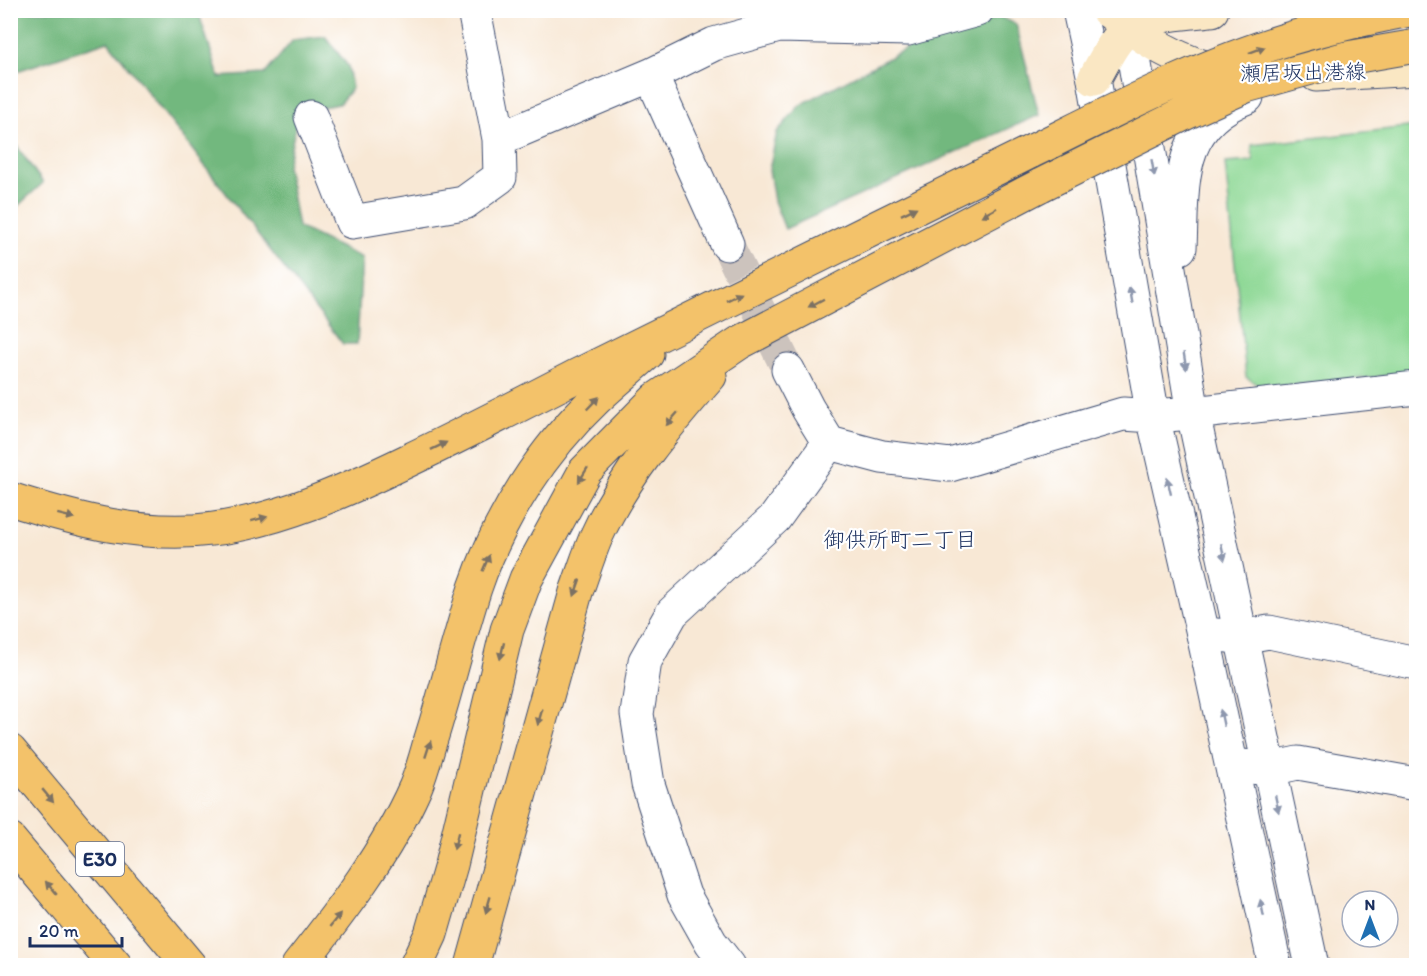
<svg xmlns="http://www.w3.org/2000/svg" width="1427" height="976" viewBox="0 0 1427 976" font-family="Itim,'Klee One',sans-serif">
<rect width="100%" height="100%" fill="#fff"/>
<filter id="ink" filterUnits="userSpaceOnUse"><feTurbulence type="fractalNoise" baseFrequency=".0167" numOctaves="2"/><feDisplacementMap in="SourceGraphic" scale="12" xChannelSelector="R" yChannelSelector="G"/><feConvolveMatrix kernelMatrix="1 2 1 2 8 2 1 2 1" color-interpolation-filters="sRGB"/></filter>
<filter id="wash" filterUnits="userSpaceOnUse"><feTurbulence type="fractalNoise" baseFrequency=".008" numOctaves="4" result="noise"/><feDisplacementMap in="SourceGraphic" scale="24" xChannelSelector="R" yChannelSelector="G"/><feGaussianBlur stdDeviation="1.35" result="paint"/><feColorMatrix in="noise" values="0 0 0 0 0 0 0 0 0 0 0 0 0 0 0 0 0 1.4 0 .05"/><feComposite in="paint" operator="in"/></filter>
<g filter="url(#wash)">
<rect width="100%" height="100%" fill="#f8e8d5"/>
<path fill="#8dd894" stroke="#548479" stroke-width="1.5" d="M 1416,126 L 1416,373 L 1262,388 L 1246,377 L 1225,163 L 1253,161 L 1252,145 Z"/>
<path fill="#72b87e" stroke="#46746e" stroke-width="1.5" d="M 10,11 L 198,11 L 219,77 L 265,74 L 293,40 L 325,36 L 348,66 L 352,88 L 339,104 L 299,111 L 287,166 L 298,227 L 362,258 L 357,344 L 343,344 L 108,41 L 11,73 Z
M 1000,17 L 1016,24 L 1039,115 L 785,229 L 774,201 L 769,170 L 777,132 L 800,105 L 911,46 Z
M 11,138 L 43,183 L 11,212 L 10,212 Z"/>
</g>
<g filter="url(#ink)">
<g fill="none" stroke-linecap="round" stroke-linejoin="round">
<path stroke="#ccc3bd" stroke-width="33" stroke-dasharray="33 16" stroke-linecap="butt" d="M 727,244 L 788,370"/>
<defs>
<path id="minor" d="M 651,75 L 727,244
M 311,117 L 352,222 L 464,203 L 500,177 L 499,139 L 474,10
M 499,139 L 651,75 L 714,44 L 779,26 L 908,29 L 977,10
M 788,370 L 808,409 L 829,443 L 882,457 L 950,465 L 1123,414 L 1153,416 L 1193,413 L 1416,388
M 1203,634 L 1241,637 L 1269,632 L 1416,663
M 1232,765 L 1270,769 L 1298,763 L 1416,784
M 729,966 L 711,943 L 684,895 L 648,784 L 637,714 L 645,661 L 672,613 L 775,518 L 829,443"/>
<path id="tertiary" d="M 1079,10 L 1094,79 L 1153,416 L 1203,634 L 1275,966
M 1129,28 L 1193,413 L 1312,966
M 1180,248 C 1183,185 1175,124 1247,97"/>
<path id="secondary" d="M 1107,10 C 1142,38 1181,65 1226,72
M 1316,75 L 1416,69
M 1094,79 C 1104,62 1113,40 1129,28 C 1148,14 1189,13 1212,10"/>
<path id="motorway" d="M 10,499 C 76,520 144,538 213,529 C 281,520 345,491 407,461 C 464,434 520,405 576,376 C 727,300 880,226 1032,151
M 10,751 L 190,966
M 10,840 L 116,966
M 298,966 C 342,910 386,853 415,788 C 421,774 425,759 429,745 C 446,693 458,640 475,588 C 499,518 542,450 596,399 C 612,384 630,369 647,354
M 416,966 L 431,934 L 451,865 L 507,630 L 526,579 L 585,471 L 656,399 L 739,343 L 1041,185
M 472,966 L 576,592 C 583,573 589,553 597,535 C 624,476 667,425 710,376"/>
</defs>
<use href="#minor" stroke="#3c4b70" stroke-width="35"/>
<use href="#tertiary" stroke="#3c4b70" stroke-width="35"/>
<use href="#secondary" stroke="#3c4b70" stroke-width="35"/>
<use href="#motorway" stroke="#3c4b70" stroke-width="35"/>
<use href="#minor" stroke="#fff" stroke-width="33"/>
<use href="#tertiary" stroke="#fff" stroke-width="33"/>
<use href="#secondary" stroke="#fae7c3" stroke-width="33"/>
<use href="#motorway" stroke="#f3c26a" stroke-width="33"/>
<defs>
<path id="motorway-bridge" d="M 1032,151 C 1115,110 1199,66 1288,39 C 1328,27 1368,18 1409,10
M 1041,185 L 1186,113 L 1246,86 L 1347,58 L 1416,46"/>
</defs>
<use href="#motorway-bridge" stroke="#3c4b70" stroke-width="35" stroke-linecap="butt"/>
<use href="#motorway-bridge" stroke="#f3c26a" stroke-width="33"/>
</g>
<defs><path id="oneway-solid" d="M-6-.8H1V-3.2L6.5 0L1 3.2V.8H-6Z" transform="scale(1.5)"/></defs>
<g fill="#7c7163">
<use href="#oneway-solid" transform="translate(1257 50) rotate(-20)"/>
<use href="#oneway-solid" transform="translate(909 211) rotate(-26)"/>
<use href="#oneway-solid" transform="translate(989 212) rotate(152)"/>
<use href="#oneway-solid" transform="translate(734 297) rotate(-26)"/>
<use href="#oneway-solid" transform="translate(816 303) rotate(152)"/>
<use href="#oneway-solid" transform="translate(593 403) rotate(-46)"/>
<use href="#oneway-solid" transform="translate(672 419) rotate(131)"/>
<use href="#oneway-solid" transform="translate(439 446) rotate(-26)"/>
<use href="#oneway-solid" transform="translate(583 475) rotate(122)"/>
<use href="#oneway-solid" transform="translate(66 516) rotate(14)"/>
<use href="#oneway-solid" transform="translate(259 519) rotate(-15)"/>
<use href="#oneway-solid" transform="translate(486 563) rotate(-67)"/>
<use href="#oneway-solid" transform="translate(577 588) rotate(109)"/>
<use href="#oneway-solid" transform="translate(502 651) rotate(103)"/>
<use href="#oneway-solid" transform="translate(540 717) rotate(106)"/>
<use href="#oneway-solid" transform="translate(428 749) rotate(-72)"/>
<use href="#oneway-solid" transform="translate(48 796) rotate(50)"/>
<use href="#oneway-solid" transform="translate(456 841) rotate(104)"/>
<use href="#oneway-solid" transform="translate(51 888) rotate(-130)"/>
<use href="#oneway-solid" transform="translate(488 905) rotate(106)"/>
<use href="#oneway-solid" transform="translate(335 920) rotate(-52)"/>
</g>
<g fill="#8d97ae">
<use href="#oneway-solid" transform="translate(1153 168) rotate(80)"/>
<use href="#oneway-solid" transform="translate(1131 295) rotate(-100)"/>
<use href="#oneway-solid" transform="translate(1185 361) rotate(81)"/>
<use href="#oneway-solid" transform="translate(1169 486) rotate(-103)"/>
<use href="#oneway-solid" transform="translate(1223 552) rotate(78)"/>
<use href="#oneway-solid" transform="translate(1222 718) rotate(-102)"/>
<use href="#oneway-solid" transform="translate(1277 804) rotate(78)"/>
<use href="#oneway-solid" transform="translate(1262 908) rotate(-102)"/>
</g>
</g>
<g text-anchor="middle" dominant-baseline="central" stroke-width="4.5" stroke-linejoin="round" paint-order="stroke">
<rect fill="#fff" stroke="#5f6d8e" stroke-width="1.5" x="76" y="842" width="48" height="34" rx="4.5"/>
<g font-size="20" font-weight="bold" fill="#1b2f5e">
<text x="100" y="859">E30</text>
</g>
<g font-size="21" fill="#1b2f5e" stroke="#fff">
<text transform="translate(1303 72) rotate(-1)">瀬居坂出港線</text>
</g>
<g font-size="22" fill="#1b2f5e" stroke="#fff">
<text x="900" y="539">御供所町二丁目</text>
</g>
</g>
<rect width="1427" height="976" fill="none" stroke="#fff" stroke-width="36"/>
<g transform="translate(1370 919)"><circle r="28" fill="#ffffff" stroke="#a4acbf" stroke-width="1.5"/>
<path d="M0-4.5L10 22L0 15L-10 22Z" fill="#1f6fb2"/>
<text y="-9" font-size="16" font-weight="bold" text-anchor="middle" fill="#1b2f5e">N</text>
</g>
<path d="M30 937v9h92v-9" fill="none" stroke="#1b2f5e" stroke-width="3"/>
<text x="39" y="937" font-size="18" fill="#1b2f5e" stroke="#ffffff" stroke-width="4.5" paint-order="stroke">20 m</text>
</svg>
